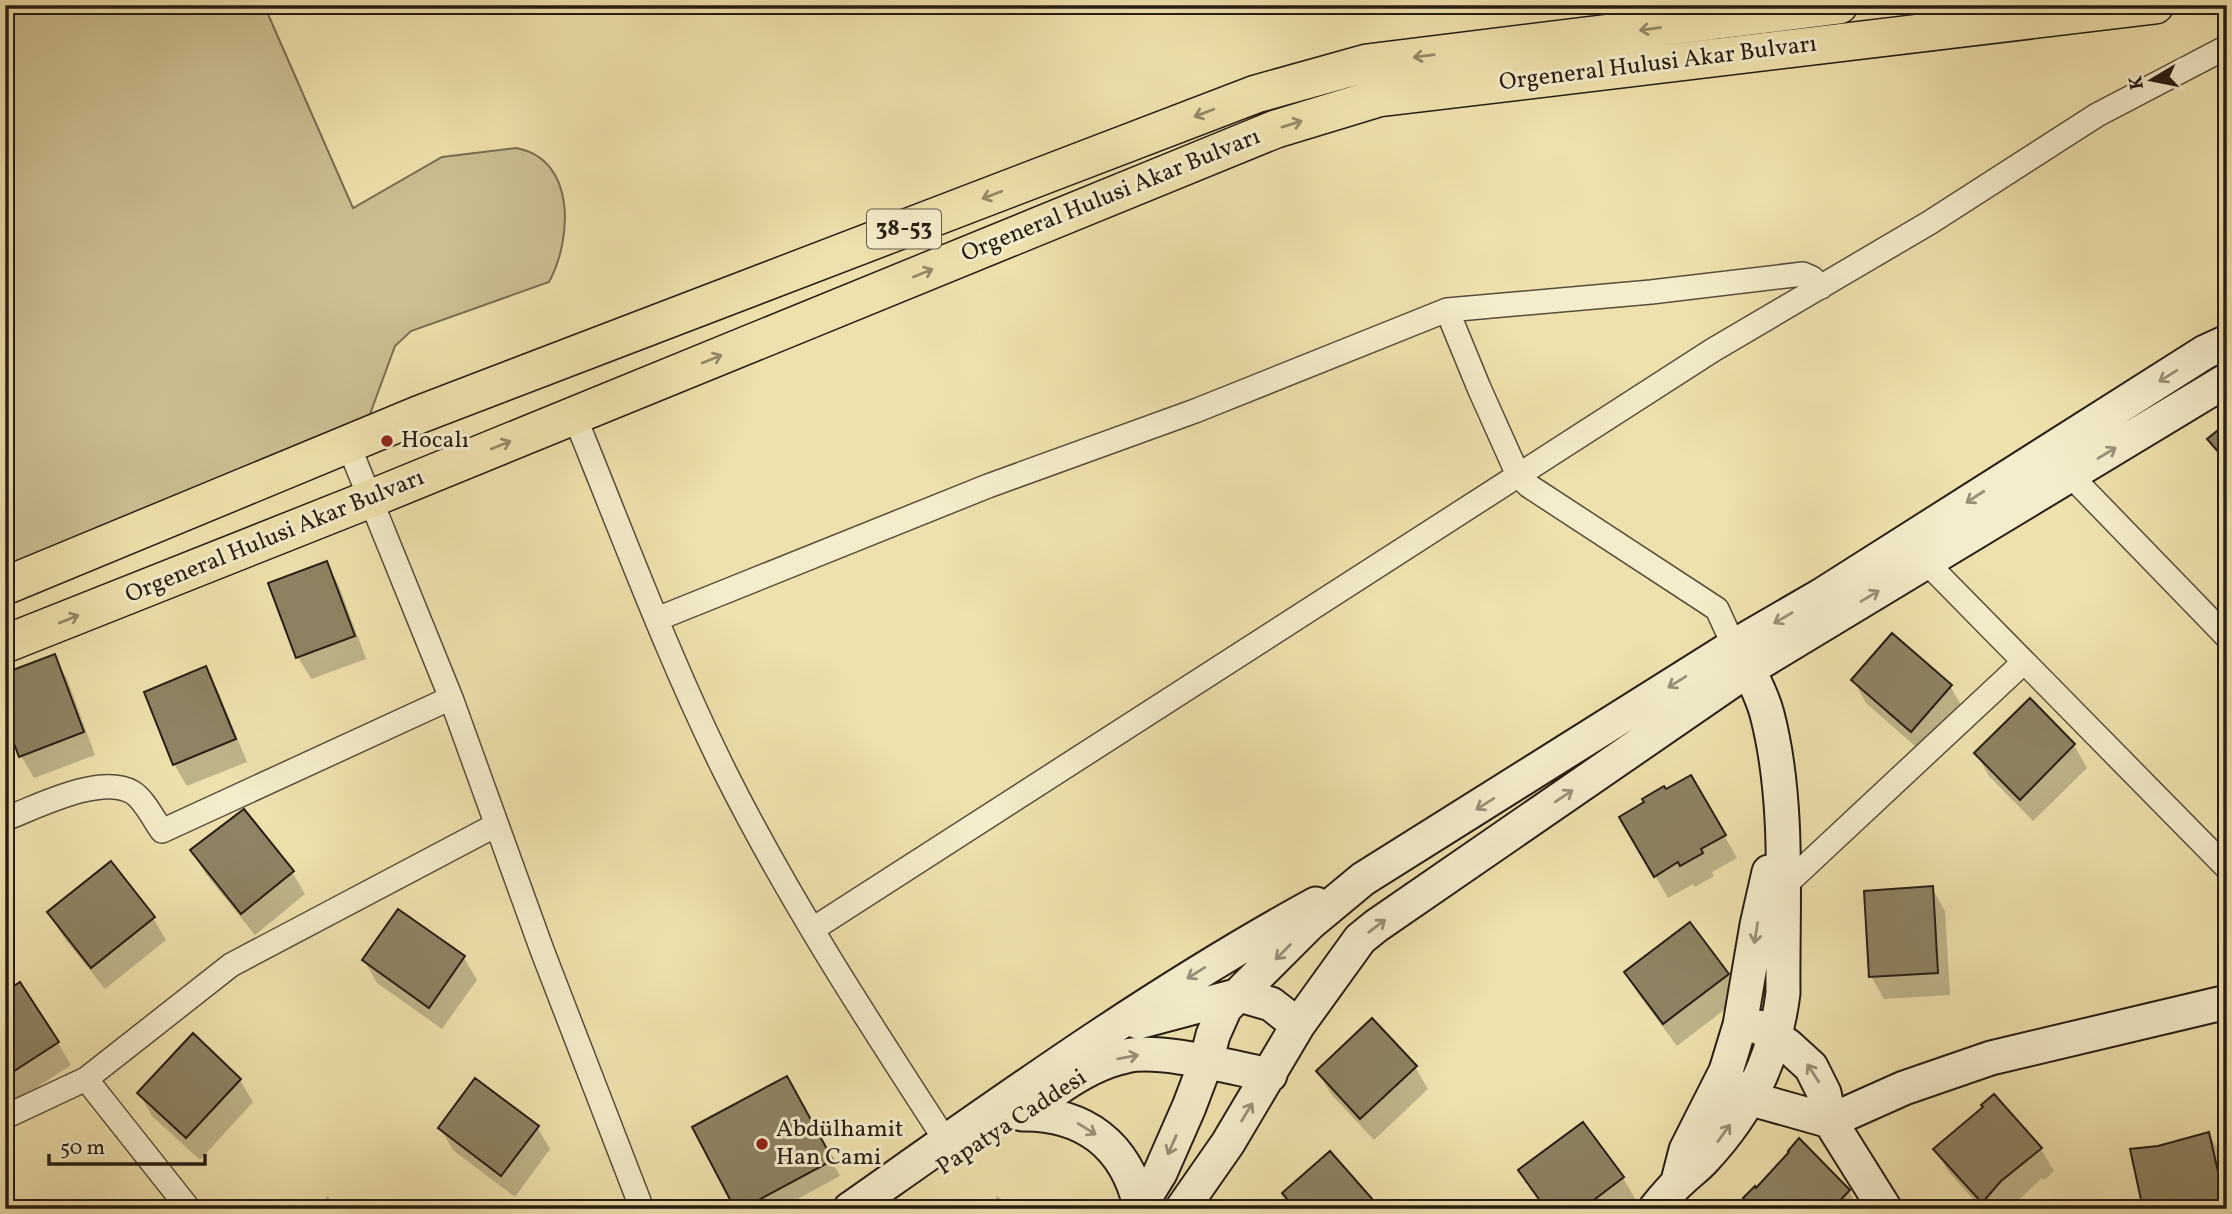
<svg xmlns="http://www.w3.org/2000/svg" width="2232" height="1214" viewBox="0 0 2232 1214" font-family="Vollkorn,serif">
<rect width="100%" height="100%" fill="#eee1ad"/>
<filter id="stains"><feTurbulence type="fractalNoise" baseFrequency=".00286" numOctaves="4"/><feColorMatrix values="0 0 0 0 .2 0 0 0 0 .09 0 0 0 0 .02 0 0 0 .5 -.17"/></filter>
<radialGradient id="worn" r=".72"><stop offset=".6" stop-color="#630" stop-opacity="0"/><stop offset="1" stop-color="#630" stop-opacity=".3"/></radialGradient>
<path fill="#ccc093" stroke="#7a6e52" stroke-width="2" d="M 5,5 L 264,5 L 353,208 L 442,157 L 516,148 C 577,159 572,240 549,282 L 411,331 L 395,346 L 366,425 L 5,568 Z"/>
<path fill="#0003" d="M 2227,425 L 2227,467 L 2210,439 Z
M 326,563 L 339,586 L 366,659 L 311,679 L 298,657 Z
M 54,656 L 67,679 L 95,755 L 34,778 L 21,756 Z
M 205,668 L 218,691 L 247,762 L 187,786 L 174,764 Z
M 1853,680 L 1950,686 L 1963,708 L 1924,754 L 1866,703 Z
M 2030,700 L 2074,745 L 2087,768 L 2033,821 L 1989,776 L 1976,753 Z
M 1691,777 L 1737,858 L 1712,872 L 1714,876 L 1695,887 L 1693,884 L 1668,898 L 1622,818 Z
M 192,851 L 292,872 L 305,894 L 255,935 L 205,873 Z
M 1932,888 L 1945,911 L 1950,995 L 1884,999 L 1871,976 Z
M 399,911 L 464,958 L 477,980 L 442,1029 L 377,983 L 364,960 Z
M 49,913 L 153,918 L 166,940 L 105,989 L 62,935 Z
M 1689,925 L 1728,975 L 1741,997 L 1677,1046 L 1639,995 L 1626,973 Z
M 5,994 L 58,1043 L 71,1065 L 5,1108 Z
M 1415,1067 L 1428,1089 L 1374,1140 L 1331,1094 L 1318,1072 Z
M 240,1080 L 253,1102 L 200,1160 L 152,1116 L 139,1093 Z
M 795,1093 L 840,1176 L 779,1209 L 737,1209 Z
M 1583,1124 L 1623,1178 L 1636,1200 L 1624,1209 L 1544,1209 L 1520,1171 Z
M 537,1127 L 550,1149 L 515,1197 L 453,1150 L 440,1128 Z
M 2209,1134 L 2222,1156 L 2227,1180 L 2227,1209 L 2144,1209 L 2158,1147 Z
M 1935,1149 L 2041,1149 L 2054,1171 L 2044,1180 L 2042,1178 L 2009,1209 L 1982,1209 L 1948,1171 Z
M 1756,1190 L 1849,1191 L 1859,1209 L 1751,1209 L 1745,1198 Z
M 327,1196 L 340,1209 L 318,1209 Z
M 997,1196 L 1016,1209 L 989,1209 Z"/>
<path fill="#8e8363" stroke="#271d12" stroke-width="2" d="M 2227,423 L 2227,462 L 2207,439 Z
M 327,561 L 355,636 L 296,658 L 268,583 Z
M 1892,633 L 1952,685 L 1911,732 L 1851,680 Z
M 55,654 L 84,732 L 19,757 L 5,719 L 5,673 Z
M 206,666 L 236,739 L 173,765 L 144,692 Z
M 2030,698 L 2075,744 L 2020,800 L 1974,753 Z
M 1691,775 L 1726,835 L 1701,849 L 1703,853 L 1680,866 L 1678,862 L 1654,877 L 1619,817 L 1644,802 L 1642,799 L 1664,786 L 1666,789 Z
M 244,809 L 294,871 L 241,914 L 190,850 Z
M 111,861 L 155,917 L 91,968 L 47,912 Z
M 1933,886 L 1938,973 L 1869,977 L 1864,891 Z
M 398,909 L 465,956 L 429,1008 L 362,960 Z
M 1690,922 L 1729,974 L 1663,1024 L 1624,972 Z
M 20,982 L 59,1042 L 5,1077 L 5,992 Z
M 1372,1018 L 1417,1066 L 1360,1119 L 1316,1071 Z
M 193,1033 L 241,1079 L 186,1138 L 137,1093 Z
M 787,1076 L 833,1160 L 742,1209 L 735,1209 L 692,1127 Z
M 475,1078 L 539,1126 L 501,1176 L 438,1128 Z
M 1994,1094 L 2042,1148 L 2001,1181 L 1982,1203 L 1933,1149 L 1983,1107 L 1981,1105 Z
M 1583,1122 L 1624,1177 L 1582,1209 L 1546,1209 L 1518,1170 Z
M 2209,1132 L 2225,1203 L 2186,1209 L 2143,1209 L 2130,1149 L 2158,1146 Z
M 1799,1138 L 1850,1190 L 1832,1209 L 1754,1209 L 1743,1198 L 1755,1186 L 1756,1188 L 1789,1152 L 1788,1151 Z
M 1330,1151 L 1381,1209 L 1295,1209 L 1282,1193 Z"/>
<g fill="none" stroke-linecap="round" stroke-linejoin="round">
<defs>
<path id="street" d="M 1447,310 L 1479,388 L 1518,475 L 1529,486 L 1717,609 L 1734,646
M 574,415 C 623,535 668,657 725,772 C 789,900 868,1021 946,1141
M 348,444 L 451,698 L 542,950 L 642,1209
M 2070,475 L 2227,637
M 1926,562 L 2227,868
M 657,619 L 988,486 L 1195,411 L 1447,310 L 1651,292 L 1803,274 L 1812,278 L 1821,287
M 5,819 C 37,807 100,774 132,792 C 144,799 154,820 162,831 L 451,698
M 1782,888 L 2024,662
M 813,929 L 1713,350 L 1929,223 L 2097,115 L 2227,47
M 86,1079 L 231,965 L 496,825
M 5,1117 L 86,1079 L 189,1209"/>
<path id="secondary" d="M 1138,1022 L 1240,995 L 1271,1004 L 1298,1025
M 1758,1027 L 1769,1032 L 1788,1046 L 1811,1067 L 1824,1093 L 1830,1121 L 1885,1209
M 1726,1071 L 1730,1085 L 1741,1096 L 1830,1121 L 1904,1088 L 1991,1058 L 2227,1002
M 1054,1091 C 1075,1076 1100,1061 1126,1056 C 1160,1048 1233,1068 1270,1075
M 1022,1114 C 1084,1113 1126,1145 1140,1206
M 1678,1181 L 1686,1150 L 1726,1071 L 1740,1025 L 1757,925 L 1769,872
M 850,1209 C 1002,1102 1153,993 1316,904
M 1138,1209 L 1160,1173 L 1189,1107 L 1206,1062 L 1213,1035 L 1225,1008 L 1310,923 L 1363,879 L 1734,646 L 1822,595 L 2205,352 L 2227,342
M 1182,1209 L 1228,1143 L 1298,1025 L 1360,939 L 1376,926 L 1749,669 L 2227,380
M 1655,1209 C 1663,1199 1671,1189 1680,1181 C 1688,1173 1697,1167 1704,1159 C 1749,1111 1775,1058 1783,993 C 1782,902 1790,802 1767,714 C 1761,692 1749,670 1738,651"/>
<path id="primary" d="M 5,586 L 418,415 L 1256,94 L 1367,63 L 1839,5
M 5,644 L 370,499 L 1276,129 L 1378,98 L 2155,5"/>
</defs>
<use href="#street" stroke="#594e39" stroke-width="26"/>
<use href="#secondary" stroke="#271d12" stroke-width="37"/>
<use href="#primary" stroke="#271d12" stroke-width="40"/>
<use href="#street" stroke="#f4ecca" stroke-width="23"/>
<use href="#secondary" stroke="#f4ecca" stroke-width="33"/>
<use href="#primary" stroke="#eee1ad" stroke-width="37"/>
</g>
<defs><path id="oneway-shaft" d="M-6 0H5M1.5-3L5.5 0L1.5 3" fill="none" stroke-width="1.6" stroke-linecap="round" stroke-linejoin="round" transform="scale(1.75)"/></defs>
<g stroke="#948967">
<use href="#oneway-shaft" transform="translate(1650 29) rotate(173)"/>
<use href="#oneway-shaft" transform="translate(1424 56) rotate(173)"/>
<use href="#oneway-shaft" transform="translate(1204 113) rotate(159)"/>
<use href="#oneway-shaft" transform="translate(1292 124) rotate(-17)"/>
<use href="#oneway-shaft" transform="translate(992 195) rotate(159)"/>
<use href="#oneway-shaft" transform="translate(923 273) rotate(-22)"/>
<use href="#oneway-shaft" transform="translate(712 359) rotate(-22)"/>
<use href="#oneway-shaft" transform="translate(501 445) rotate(-22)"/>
<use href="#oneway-shaft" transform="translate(69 619) rotate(-22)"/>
</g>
<g stroke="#988f77">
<use href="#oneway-shaft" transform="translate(2168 376) rotate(148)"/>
<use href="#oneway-shaft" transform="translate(2107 453) rotate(-31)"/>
<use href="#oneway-shaft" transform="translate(1975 497) rotate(147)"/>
<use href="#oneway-shaft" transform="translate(1870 596) rotate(-31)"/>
<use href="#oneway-shaft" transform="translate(1783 618) rotate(150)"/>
<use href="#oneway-shaft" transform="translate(1677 682) rotate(148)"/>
<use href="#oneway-shaft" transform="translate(1564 796) rotate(-34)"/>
<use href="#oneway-shaft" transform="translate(1485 804) rotate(148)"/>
<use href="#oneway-shaft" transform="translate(1377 926) rotate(-37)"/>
<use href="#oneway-shaft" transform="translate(1756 933) rotate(99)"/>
<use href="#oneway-shaft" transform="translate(1283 952) rotate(135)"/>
<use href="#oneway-shaft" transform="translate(1196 973) rotate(148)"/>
<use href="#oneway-shaft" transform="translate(1128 1057) rotate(-10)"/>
<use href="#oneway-shaft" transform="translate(1813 1073) rotate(-123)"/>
<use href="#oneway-shaft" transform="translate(1247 1112) rotate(-59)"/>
<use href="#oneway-shaft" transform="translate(1087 1129) rotate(32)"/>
<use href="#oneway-shaft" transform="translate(1724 1133) rotate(-54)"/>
<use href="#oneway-shaft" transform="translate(1172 1145) rotate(114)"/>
</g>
<g fill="#8f2418" stroke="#f4ecca" stroke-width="2.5">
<circle cx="387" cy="441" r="7"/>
<circle cx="762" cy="1144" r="7"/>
</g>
<g text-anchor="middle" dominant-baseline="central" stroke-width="6" stroke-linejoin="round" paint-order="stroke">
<rect fill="#f4ecca" stroke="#645b49" stroke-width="2" x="867" y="209.5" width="74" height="39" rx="5"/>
<g font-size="23" font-weight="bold" fill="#271d12">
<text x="904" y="229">38-53</text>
</g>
<g font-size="24" fill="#271d12" stroke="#f4ecca">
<text transform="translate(1658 64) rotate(-7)">Orgeneral Hulusi Akar Bulvarı</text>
<text transform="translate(1111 196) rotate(-22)">Orgeneral Hulusi Akar Bulvarı</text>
<text transform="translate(275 537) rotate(-22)">Orgeneral Hulusi Akar Bulvarı</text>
<text transform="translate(1012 1123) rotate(-33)">Papatya Caddesi</text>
</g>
<g font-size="24" fill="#271d12" stroke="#f4ecca" text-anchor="start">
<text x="401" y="441">Hocalı</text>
<text x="776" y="1130">Abdülhamit<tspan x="776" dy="28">Han Cami</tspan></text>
</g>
</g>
<rect width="2232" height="1214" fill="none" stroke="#eee1ad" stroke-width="28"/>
<rect x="7" y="7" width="2218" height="1200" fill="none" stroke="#271d12" stroke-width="3.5"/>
<rect x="14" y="14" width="2204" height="1186" fill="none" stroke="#271d12" stroke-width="2"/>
<g transform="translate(2152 80) rotate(260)" stroke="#f4ecca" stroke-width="5" paint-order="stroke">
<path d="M0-5L12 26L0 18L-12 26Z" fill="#271d12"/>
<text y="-10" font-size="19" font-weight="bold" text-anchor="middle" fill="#271d12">K</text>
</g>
<path d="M49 1154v10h156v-10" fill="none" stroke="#271d12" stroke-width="3.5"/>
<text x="60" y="1154" font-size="21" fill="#271d12" stroke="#f4ecca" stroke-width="5" paint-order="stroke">50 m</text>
<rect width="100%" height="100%" filter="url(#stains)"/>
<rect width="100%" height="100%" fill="url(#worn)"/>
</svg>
